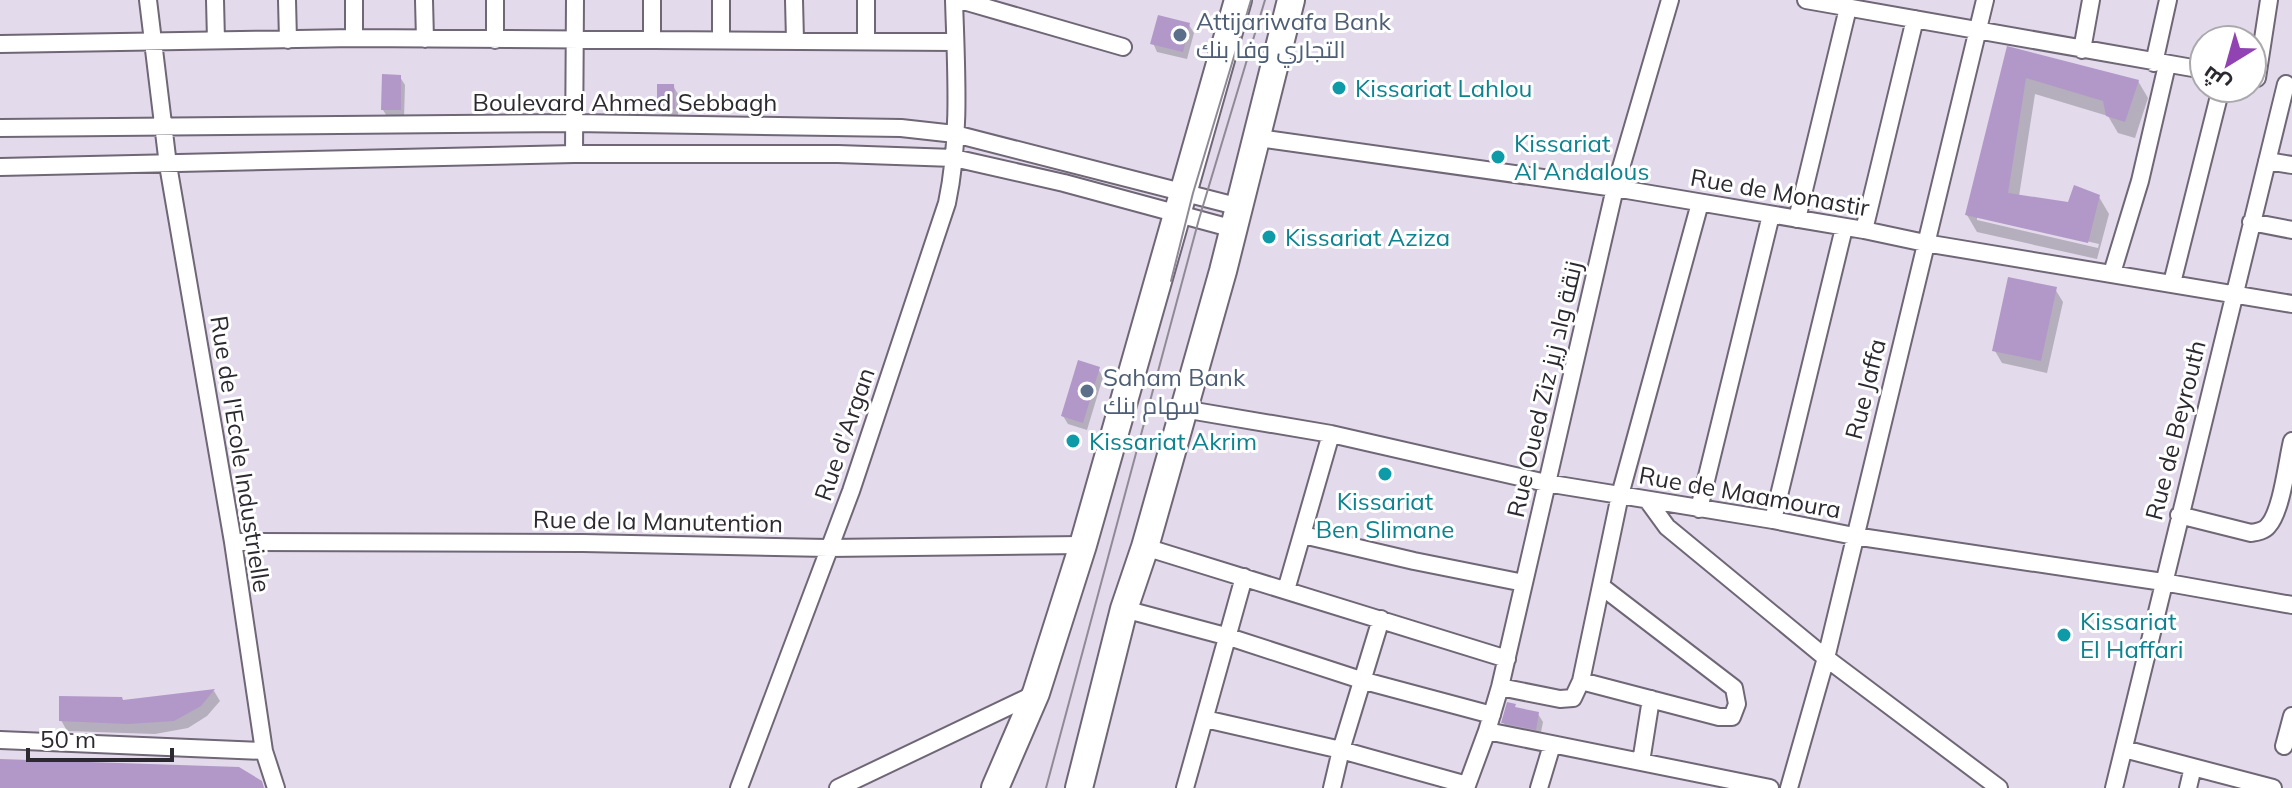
<svg xmlns="http://www.w3.org/2000/svg" width="2292" height="788" viewBox="0 0 2292 788" font-family="Mulish,Cairo,sans-serif">
<rect width="100%" height="100%" fill="#e3daec"/>
<path fill="#0003" fill-rule="evenodd" d="M 1189,25 L 1194,33 L 1187,59 L 1157,52 L 1153,43 Z
M 2008,49 L 2138,81 L 2148,98 L 2135,138 L 2118,133 L 2108,116 L 2035,94 L 2019,196 L 2070,204 L 2099,197 L 2109,214 L 2097,259 L 1977,232 L 1967,215 ZM 1977,216 L 2099,244 L 2098,248 L 1977,220 Z
M 400,77 L 405,85 L 404,118 L 388,118 L 383,110 Z
M 673,86 L 678,94 L 678,116 L 663,116 L 659,108 Z
M 2055,289 L 2063,302 L 2047,373 L 2002,363 L 1995,351 Z
M 1098,369 L 1103,377 L 1087,430 L 1068,424 L 1063,416 Z
M 214,691 L 220,701 L 207,716 L 188,728 L 155,734 L 67,731 L 61,720 L 123,702 Z
M 1516,710 L 1538,714 L 1543,722 L 1540,737 L 1508,730 L 1503,722 Z"/>
<path fill="#b298c8" d="M 1158,15 L 1190,23 L 1183,52 L 1150,44 Z
M 2007,46 L 2139,80 L 2125,122 L 2106,116 L 2103,101 L 2026,78 L 2008,193 L 2068,202 L 2074,185 L 2100,195 L 2088,243 L 1965,215 Z
M 382,74 L 401,75 L 401,110 L 381,110 Z
M 657,84 L 674,84 L 675,109 L 657,109 Z
M 2008,277 L 2057,287 L 2041,361 L 1992,351 Z
M 1078,360 L 1100,367 L 1083,423 L 1061,416 Z
M 215,689 L 201,706 L 174,721 L 128,724 L 59,721 L 59,696 L 122,697 L 123,700 Z
M 1507,702 L 1516,704 L 1515,707 L 1539,712 L 1536,730 L 1501,723 Z
M 0,759 L 239,767 L 262,781 L 264,788 L 0,788 Z"/>
<g fill="none" stroke-linecap="round" stroke-linejoin="round">
<defs>
<path id="street" d="M 148,0 L 168,165 L 233,542 L 264,751 L 276,788
M 215,0 L 216,40
M 287,0 L 288,40
M 354,0 L 354,38
M 424,0 L 425,39
M 495,0 L 495,40
M 652,0 L 652,39
M 721,0 L 721,39
M 794,0 L 795,40
M 866,0 L 866,41
M 960,0 L 1123,47
M 1806,0 L 2204,70
M 0,44 L 354,38 L 955,42
M 2082,50 L 2091,0
M 2154,63 L 2168,0
M 2257,78 L 2269,0
M 0,128 L 574,123 L 901,128 L 955,134 L 1240,207
M 1258,138 L 1615,188 L 1864,230 L 1925,243 L 2292,304
M 574,154 L 575,0
M 2267,161 L 2292,165
M 0,167 L 574,154 L 838,154 L 954,158 L 1064,183 L 1234,229
M 1797,219 L 1848,8
M 2251,222 L 2292,230
M 1864,230 L 1915,19
M 2112,273 L 2140,181 L 2167,65
M 2172,283 L 2221,88
M 1183,409 L 1331,434 L 1546,483 L 1773,520 L 1854,536 L 2163,582 L 2292,605
M 1648,501 L 1667,527 L 1826,658 L 1999,788
M 1699,509 L 1771,215
M 2179,515 L 2251,533 C 2257,532 2264,531 2268,526 C 2282,511 2287,461 2292,441
M 1773,520 L 1844,228
M 1303,535 L 1414,561 L 1524,583
M 233,542 L 583,543 L 828,548 L 1083,545
M 1145,547 L 1507,659
M 1286,590 L 1331,434
M 1124,609 L 1229,637 L 1361,680 L 1492,715
M 1581,681 L 1719,717 L 1732,717 L 1737,704 L 1734,688 L 1601,586
M 1500,687 L 1560,699 L 1573,698 L 1581,681 L 1620,495 L 1700,203
M 1205,719 L 1341,750 L 1467,785
M 1487,731 L 1770,788
M 0,740 L 264,751
M 2284,746 L 2292,716
M 2124,749 L 2273,788
M 1641,762 L 1651,699
M 739,788 L 851,491 L 947,203 C 961,137 956,67 954,0
M 838,788 L 1035,694
M 1185,788 L 1244,577
M 1332,788 L 1341,750 L 1381,619
M 1466,788 L 1487,731 L 1500,687 L 1615,188 L 1670,0
M 1539,788 L 1552,745
M 1789,788 L 1826,658 L 1985,0
M 2114,788 L 2286,84
M 2188,788 L 2193,767"/>
<path id="primary" d="M 995,788 L 1036,693 L 1083,545 L 1238,0
M 1079,788 L 1124,609 L 1145,547 L 1223,271 L 1291,0"/>
</defs>
<use href="#street" stroke="#6f6676" stroke-width="20"/>
<use href="#primary" stroke="#6f6676" stroke-width="30"/>
<use href="#street" stroke="#fff" stroke-width="16"/>
<use href="#primary" stroke="#fff" stroke-width="26"/>
<path stroke="#908996" stroke-width="2" d="M 1171,281 L 1193,193 L 1251,0
M 1046,788 L 1199,219 L 1265,0"/>
</g>
<g fill="#5c6f8a" stroke="#fff" stroke-width="3">
<circle cx="1180" cy="35" r="8"/>
<circle cx="1087" cy="391" r="8"/>
</g>
<g fill="#0f9aa8" stroke="#fff" stroke-width="3">
<circle cx="1339" cy="88" r="8"/>
<circle cx="1498" cy="157" r="8"/>
<circle cx="1269" cy="237" r="8"/>
<circle cx="1073" cy="441" r="8"/>
<circle cx="1385" cy="474" r="8"/>
<circle cx="2064" cy="635" r="8"/>
</g>
<g text-anchor="middle" dominant-baseline="central" stroke-width="6" stroke-linejoin="round" paint-order="stroke">
<g font-size="24" fill="#4e5e75" stroke="#fff" text-anchor="start">
<text x="1196" y="21">Attijariwafa Bank<tspan x="1196" dy="28">التجاري وفا بنك</tspan></text>
<text x="1103" y="377">Saham Bank<tspan x="1103" dy="28">سهام بنك</tspan></text>
</g>
<g font-size="24" fill="#0d838f" stroke="#fff" text-anchor="start">
<text x="1355" y="88">Kissariat Lahlou</text>
<text x="1514" y="143">Kissariat<tspan x="1514" dy="28">Al Andalous</tspan></text>
<text x="1285" y="237">Kissariat Aziza</text>
<text x="1089" y="441">Kissariat Akrim</text>
<text x="1385" y="501" text-anchor="middle">Kissariat<tspan x="1385" dy="28">Ben Slimane</tspan></text>
<text x="2080" y="621">Kissariat<tspan x="2080" dy="28">El Haffari</tspan></text>
</g>
<g font-size="24" fill="#2d2930" stroke="#fff">
<text x="625" y="102">Boulevard Ahmed Sebbagh</text>
<text transform="translate(1780 192) rotate(10)">Rue de Monastir</text>
<text transform="translate(1544 389) rotate(-77)">Rue Oued Ziz زنقة واد زيز</text>
<text transform="translate(1865 389) rotate(-76)">Rue Jaffa</text>
<text transform="translate(2175 430) rotate(-76)">Rue de Beyrouth</text>
<text transform="translate(844 434) rotate(-71)">Rue d'Argan</text>
<text transform="translate(241 454) rotate(81)">Rue de l'Ecole Industrielle</text>
<text transform="translate(1740 492) rotate(10)">Rue de Maamoura</text>
<text transform="translate(658 521) rotate(1)">Rue de la Manutention</text>
</g>
</g>
<g transform="translate(2228 64) rotate(217)"><circle r="38" fill="#ffffff" stroke="#aba9ac" stroke-width="2"/>
<path d="M0-6L14 30L0 20L-14 30Z" fill="#9143b4"/>
<text y="-12" font-size="22" font-weight="bold" text-anchor="middle" fill="#2d2930">ش</text>
</g>
<path d="M28 748v12h144v-12" fill="none" stroke="#2d2930" stroke-width="4"/>
<text x="40" y="748" font-size="24" fill="#2d2930" stroke="#ffffff" stroke-width="6" paint-order="stroke">50 m</text>
</svg>
